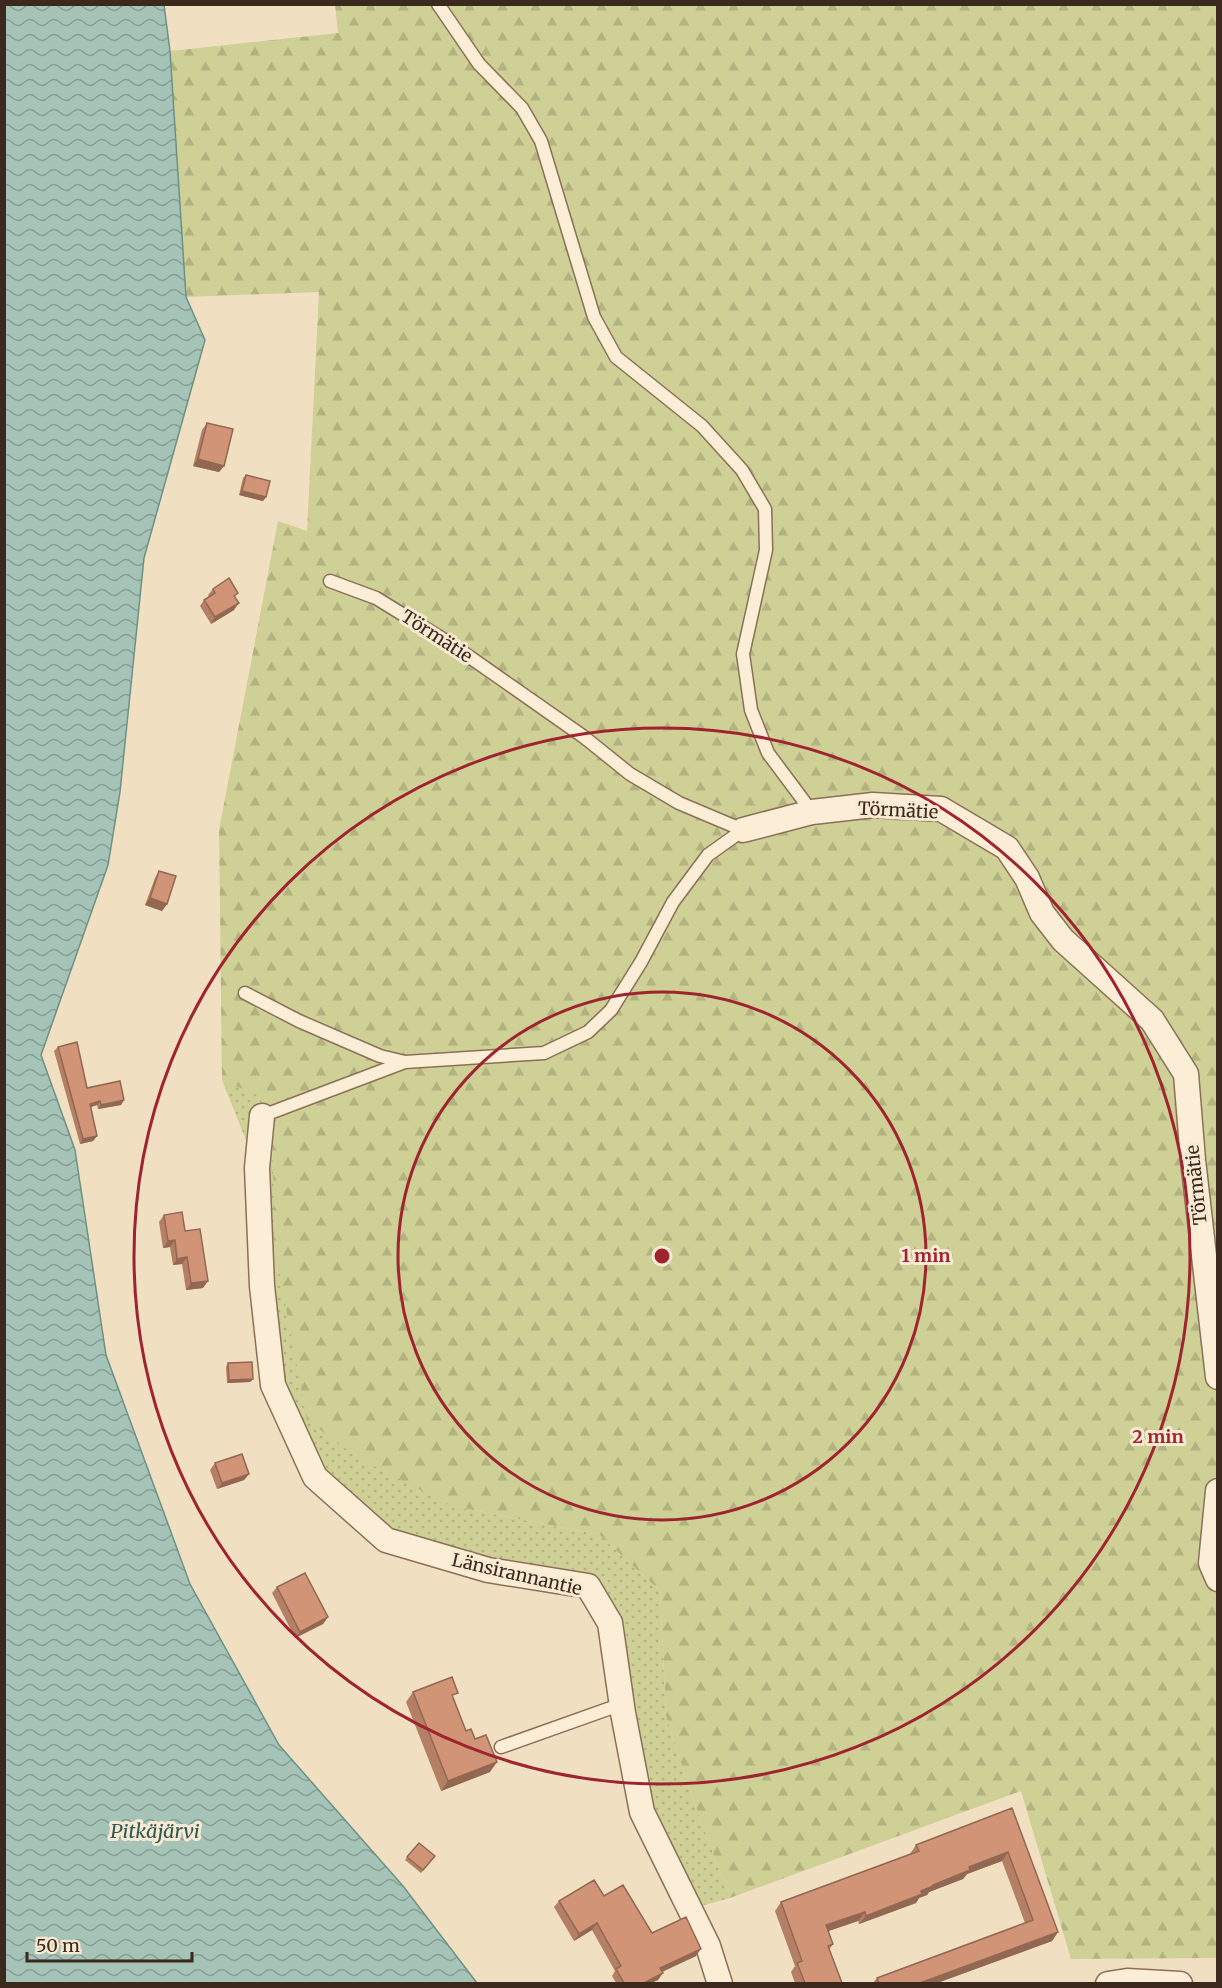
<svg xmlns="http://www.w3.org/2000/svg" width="1222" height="1988" viewBox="0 0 1222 1988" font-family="Merriweather,serif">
<defs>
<pattern id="grass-dots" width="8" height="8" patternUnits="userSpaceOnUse" patternTransform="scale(1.5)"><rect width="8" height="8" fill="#ced095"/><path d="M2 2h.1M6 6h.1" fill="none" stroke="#b2b380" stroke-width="1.8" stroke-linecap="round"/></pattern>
<pattern id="forest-firs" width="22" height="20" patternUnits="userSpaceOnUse" patternTransform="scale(1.5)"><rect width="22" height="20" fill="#ced095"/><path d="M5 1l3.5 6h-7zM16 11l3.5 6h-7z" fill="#b2b380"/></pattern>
<pattern id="water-waves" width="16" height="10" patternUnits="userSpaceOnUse" patternTransform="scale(1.5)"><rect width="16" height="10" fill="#a5c3b7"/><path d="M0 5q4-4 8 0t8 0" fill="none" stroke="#889e94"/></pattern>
</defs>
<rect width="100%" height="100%" fill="#f1dfc2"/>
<path fill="url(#grass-dots)" d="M 222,1080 L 259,1095 L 271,1122 L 273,1165 L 452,1506 L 600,1535 L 660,1591 L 666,1716 L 692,1797 L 730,1898 L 690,1909 L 651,1829 L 623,1713 L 588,1586 L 386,1540 L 315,1477 L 273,1385 L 257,1168 Z"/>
<path fill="url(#forest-firs)" d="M 335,4 L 1217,5 L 1217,1958 L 1071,1959 L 1021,1791 L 730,1898 L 692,1797 L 666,1716 L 660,1591 L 600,1535 L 452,1506 L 358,1458 L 307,1420 L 274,1245 L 273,1165 L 271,1122 L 259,1096 L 222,1080 L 219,830 L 278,521 L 307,531 L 319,292 L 186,297 L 170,51 L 338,33 Z"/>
<path fill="url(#water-waves)" stroke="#6b9285" stroke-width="1.5" d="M 5,4 L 164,5 L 170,51 L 186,297 L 205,340 L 144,558 L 120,792 L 108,865 L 41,1055 L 75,1150 L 106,1355 L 190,1584 L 279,1745 L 403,1886 L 477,1983 L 5,1983 Z"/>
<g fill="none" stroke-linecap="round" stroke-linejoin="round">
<defs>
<path id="service" d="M 438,4 L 479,64 L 522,108 L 541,141 L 594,317 L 616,357 L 702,426 L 742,470 L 765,509 L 766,550 L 743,654 L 751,710 L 768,753 L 812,812
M 330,581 L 376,598 L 454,646 L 584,737 L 630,774 L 679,803 L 743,830
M 245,993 L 299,1021 L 380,1056 L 405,1062 L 544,1053 L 588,1032 L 611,1010 L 641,962 L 673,902 L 708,855 L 743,830
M 262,1116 L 405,1062
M 501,1747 L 622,1704"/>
<path id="minor" d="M 743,830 L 812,812 L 873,805 L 941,809 L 1007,848 L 1027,878 L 1042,913 L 1063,940 L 1152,1020 L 1186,1074 L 1193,1160 L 1218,1377
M 262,1116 L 257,1168 L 262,1286 L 273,1385 L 315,1477 L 386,1540 L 488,1570 L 588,1586 L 610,1623 L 623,1713 L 642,1812 L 708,1946 L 720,1984
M 1218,1491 L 1211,1563 L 1218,1579
M 1108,1984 L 1127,1981 L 1180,1984"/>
</defs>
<use href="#service" stroke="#8c6f58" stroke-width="15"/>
<use href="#minor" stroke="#8c6f58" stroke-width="27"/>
<use href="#service" stroke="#fbedd6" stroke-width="12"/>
<use href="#minor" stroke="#fbedd6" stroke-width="24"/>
</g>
<path fill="#b47f65" d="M 207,423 L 224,466 L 219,472 L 193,466 L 202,430 Z
M 246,475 L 266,497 L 263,501 L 239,495 L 243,478 Z
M 213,589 L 235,597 L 234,610 L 211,624 L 200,606 L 204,600 L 209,597 L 208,595 Z
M 159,871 L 167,904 L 162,911 L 145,905 L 155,878 Z
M 58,1047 L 87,1088 L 124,1100 L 121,1105 L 98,1109 L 97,1105 L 91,1107 L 97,1136 L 93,1141 L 80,1144 L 54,1051 Z
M 164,1215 L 185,1231 L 203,1288 L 186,1290 L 182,1264 L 173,1265 L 170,1247 L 163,1248 L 159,1222 Z
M 228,1363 L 253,1379 L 250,1382 L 227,1383 L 226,1367 Z
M 215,1463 L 249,1474 L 244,1480 L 217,1489 L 210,1470 Z
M 277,1587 L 328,1617 L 323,1624 L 295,1638 L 272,1593 Z
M 413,1692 L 454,1699 L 466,1731 L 475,1739 L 490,1772 L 441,1791 L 406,1702 Z
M 1012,1808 L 1058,1932 L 1052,1941 L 937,1983 L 873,1983 L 877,1978 L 1025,1923 L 1002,1861 L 967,1874 L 963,1879 L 929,1892 L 927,1895 L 919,1898 L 916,1903 L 859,1924 L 858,1921 L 828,1931 L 833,1944 L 829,1950 L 842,1983 L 795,1983 L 791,1972 L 795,1966 L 775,1911 L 781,1902 L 910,1854 L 916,1845 Z
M 419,1843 L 435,1856 L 421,1873 L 405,1860 Z
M 604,1896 L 652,1933 L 696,1956 L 662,1972 L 658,1980 L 651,1983 L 616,1983 L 612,1976 L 615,1971 L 592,1930 L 574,1941 L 554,1907 L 559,1901 Z"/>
<path fill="#926853" d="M 198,459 L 224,466 L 219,472 L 193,466 Z
M 242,491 L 266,497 L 263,501 L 239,495 Z
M 239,603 L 234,610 L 211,624 L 215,617 Z
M 150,898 L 167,904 L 162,911 L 145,905 Z
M 124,1100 L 121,1105 L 98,1109 L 101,1105 Z
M 100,1101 L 97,1105 L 87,1108 L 90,1104 Z
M 97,1136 L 93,1141 L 80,1144 L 83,1139 Z
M 175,1240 L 170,1247 L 163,1248 L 168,1241 Z
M 187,1257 L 182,1264 L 173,1265 L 177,1259 Z
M 208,1281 L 203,1288 L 186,1290 L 191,1283 Z
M 253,1379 L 250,1382 L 227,1383 L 229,1380 Z
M 249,1474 L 244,1480 L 217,1489 L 222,1483 Z
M 328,1617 L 323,1624 L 295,1638 L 300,1632 Z
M 497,1762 L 490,1772 L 441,1791 L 448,1781 Z
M 1008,1852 L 1002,1861 L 967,1874 L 963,1879 L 929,1892 L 927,1895 L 919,1898 L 916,1903 L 859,1924 L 866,1916 L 921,1891 L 969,1867 Z
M 865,1912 L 858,1921 L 820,1934 L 826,1925 Z
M 597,1923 L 592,1930 L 574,1941 L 579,1934 Z
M 1058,1932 L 1052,1941 L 937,1983 L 920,1983 Z
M 701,1949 L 696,1956 L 655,1975 L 660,1968 Z
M 663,1973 L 658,1980 L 651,1983 L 644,1983 Z"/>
<path fill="#d19476" stroke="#926853" stroke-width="1.5" d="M 207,423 L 233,429 L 224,466 L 198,459 Z
M 246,475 L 270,481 L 266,497 L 242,491 Z
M 229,578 L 238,593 L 234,596 L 239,603 L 215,617 L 204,600 L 215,593 L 213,589 Z
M 159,871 L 176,876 L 167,904 L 150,898 Z
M 77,1042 L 87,1088 L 120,1081 L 124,1100 L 101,1105 L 100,1101 L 90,1104 L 97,1136 L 83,1139 L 58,1047 Z
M 182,1212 L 185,1231 L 200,1229 L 208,1281 L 191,1283 L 187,1257 L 177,1259 L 175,1240 L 168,1241 L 164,1215 Z
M 252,1362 L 253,1379 L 229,1380 L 228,1363 Z
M 242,1454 L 249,1474 L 222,1483 L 215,1463 Z
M 305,1573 L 328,1617 L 300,1632 L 277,1587 Z
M 452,1677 L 458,1693 L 452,1695 L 466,1731 L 471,1729 L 475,1739 L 486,1735 L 497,1762 L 448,1781 L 413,1692 Z
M 1012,1808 L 1058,1932 L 920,1983 L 879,1983 L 877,1978 L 1033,1920 L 1008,1852 L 969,1867 L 970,1870 L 933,1885 L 933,1886 L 921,1891 L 922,1894 L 866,1916 L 865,1912 L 826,1925 L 833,1944 L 828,1946 L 842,1983 L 805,1983 L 797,1963 L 802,1961 L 781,1902 L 919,1851 L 916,1845 Z
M 419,1843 L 435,1856 L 423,1870 L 407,1857 Z
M 594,1880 L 604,1896 L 623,1885 L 652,1933 L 686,1917 L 701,1949 L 660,1968 L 663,1973 L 644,1983 L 624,1983 L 616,1969 L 621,1966 L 597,1923 L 579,1934 L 559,1901 Z"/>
<g fill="none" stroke="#9f2430" stroke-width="3">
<circle cx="662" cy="1256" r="264"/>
<circle cx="662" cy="1256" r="528"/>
</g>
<g text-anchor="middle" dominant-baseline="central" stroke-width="6" stroke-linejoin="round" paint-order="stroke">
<g font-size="18" fill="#3b291d" stroke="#f8e9d2">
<text transform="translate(437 636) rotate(33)">Törmätie</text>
<text transform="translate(898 810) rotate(3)">Törmätie</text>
<text transform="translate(1196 1185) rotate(-96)">Törmätie</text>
<text transform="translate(517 1574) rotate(13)">Länsirannantie</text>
</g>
<g font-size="20" font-style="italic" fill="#2b5b54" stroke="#f8e9d2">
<text x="155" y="1830">Pitkäjärvi</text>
</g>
</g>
<circle cx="662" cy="1256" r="9" fill="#9f2430" stroke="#f8e9d2" stroke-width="3"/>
<g font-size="18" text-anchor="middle" font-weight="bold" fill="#9f2430" stroke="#f8e9d2" stroke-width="6" stroke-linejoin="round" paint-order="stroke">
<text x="926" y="1262">1 min</text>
<text x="1158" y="1443">2 min</text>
</g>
<rect width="1222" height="1988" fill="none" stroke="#3b291d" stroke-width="12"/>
<path d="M27 1952v9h165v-9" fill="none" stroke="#3b291d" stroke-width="3"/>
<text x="36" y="1952" font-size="18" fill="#3b291d" stroke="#f8e9d2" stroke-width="4.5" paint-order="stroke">50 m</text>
</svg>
